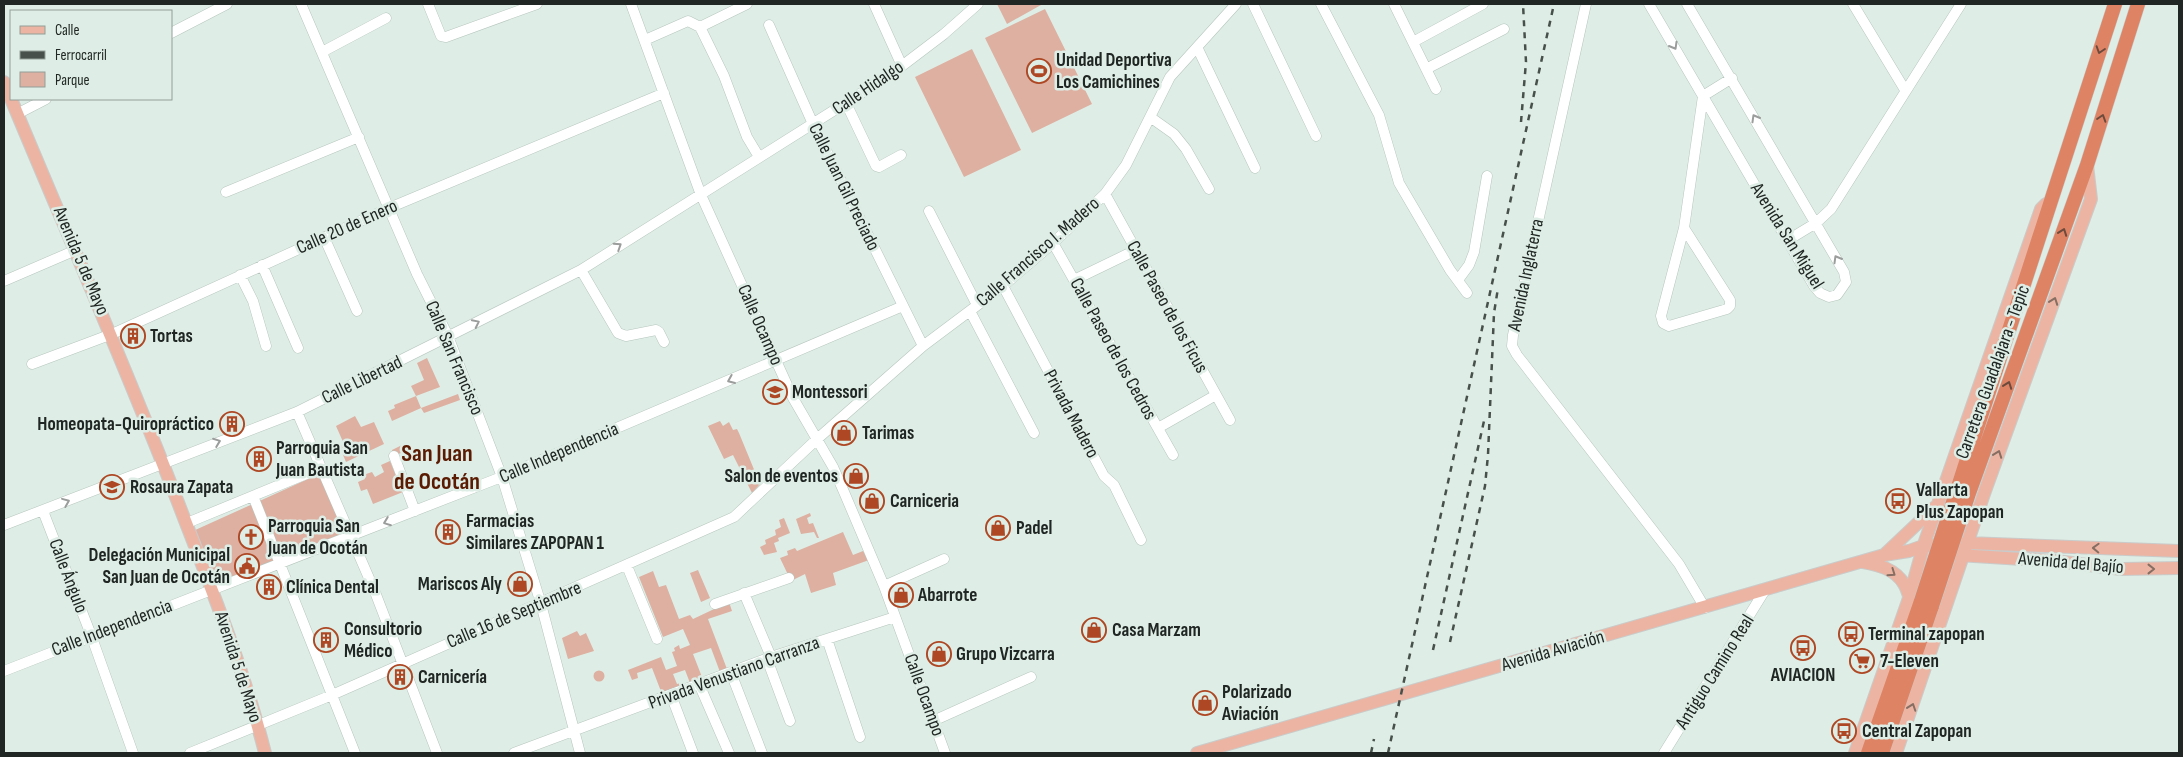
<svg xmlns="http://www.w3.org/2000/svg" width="2183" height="757" viewBox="0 0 2183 757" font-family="'Sofia Sans Condensed',sans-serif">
<rect width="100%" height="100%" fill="#deeee6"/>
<path fill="#ddb0a2" d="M 997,4 L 1041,4 L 1041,5 L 1007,24 Z
M 1045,9 L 1092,104 L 1032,133 L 985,38 Z
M 972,49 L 1021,150 L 964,177 L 915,77 Z
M 427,358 L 440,387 L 416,396 L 421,408 L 458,394 L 460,400 L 424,413 L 421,408 L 392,421 L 388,411 L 395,408 L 394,405 L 416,396 L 411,386 L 424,380 L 417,363 Z
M 355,416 L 361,427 L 374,422 L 384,444 L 346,462 L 341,450 L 327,456 L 326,453 L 344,444 L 336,426 Z
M 720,421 L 723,426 L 729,422 L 733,430 L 737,429 L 739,433 L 760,484 L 752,493 L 733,455 L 724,459 L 708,426 Z
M 406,443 L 409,450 L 393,456 L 392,450 Z
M 390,461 L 403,492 L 373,504 L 367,489 L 361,491 L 358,482 L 365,479 L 363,475 L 372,472 L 375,477 L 384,472 L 381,465 Z
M 319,474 L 346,535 L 214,585 L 193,531 Z
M 810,513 L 811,516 L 807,518 L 809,524 L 813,523 L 819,538 L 817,538 L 814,532 L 801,534 L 796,519 Z
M 784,518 L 790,533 L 778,538 L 779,541 L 774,543 L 777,552 L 764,555 L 760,547 L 766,544 L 765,540 L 776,535 L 775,530 L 781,527 L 779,520 Z
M 843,532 L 853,555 L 863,551 L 869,560 L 833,573 L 836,585 L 811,593 L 805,574 L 791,581 L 780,558 L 788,555 L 787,551 L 795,548 L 797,551 Z
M 698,570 L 710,598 L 701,602 L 690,573 Z
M 653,571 L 659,587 L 666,585 L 679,619 L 690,615 L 693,619 L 729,602 L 732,611 L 708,619 L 727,669 L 720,672 L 711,648 L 693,654 L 702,677 L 690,683 L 685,670 L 673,674 L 677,684 L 681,683 L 683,685 L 662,694 L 652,668 L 637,673 L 638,678 L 632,680 L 628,670 L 661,657 L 666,670 L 677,666 L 672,652 L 675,651 L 674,648 L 679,645 L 680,649 L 690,645 L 683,629 L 663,637 L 639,577 Z
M 577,631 L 580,636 L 586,633 L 594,651 L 568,659 L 562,638 Z
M593.5 676a5.5 5.5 0 1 1 11 0a5.5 5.5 0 1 1-11 0Z"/>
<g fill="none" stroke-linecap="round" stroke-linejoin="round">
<defs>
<path id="minor" d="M 301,4 L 417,274 L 448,336 L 502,477 L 541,604 L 580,753
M 428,4 L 441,36 L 446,37 L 537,4
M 631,4 L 701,195 L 793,398 L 833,467 L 844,492 L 884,586 L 945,753
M 874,4 L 902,66
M 1253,4 L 1316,136
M 1321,4 L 1379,115 L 1399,183 L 1450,270 L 1467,293
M 1394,4 L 1436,89
M 1586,4 L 1513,335 L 1512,346 L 1517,355 L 1679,564 L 1705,608
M 1649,4 L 1814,286 L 1820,293 L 1829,297 L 1837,295 L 1846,282 L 1844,272 L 1687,4
M 1853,4 L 1905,90
M 769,25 L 813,124 L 923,346
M 700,27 L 724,76 L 747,137 L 759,157
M 171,33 L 227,4
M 645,40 L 688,21 L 700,27 L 747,4
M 1413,42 L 1483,4
M 1197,47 L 1255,168
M 322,52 L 386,18
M 1426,69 L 1504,29
M 846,103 L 876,166 L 879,167 L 901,155
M 17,114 L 46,99
M 1150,117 L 1174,134 L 1186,149 L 1209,189
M 226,192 L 359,137
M 1105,194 L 1230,420
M 929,211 L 977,305
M 1684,228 L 1730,300 L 1730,306 L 1727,309 L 1669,326 L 1663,323 L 1661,316 L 1684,228 L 1703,96 L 1732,78
M 324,237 L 357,311
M 1788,240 L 1816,223 L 1831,209 L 1961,4
M 1053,243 L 1173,455
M 262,265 L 298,348
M 581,270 L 618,333 L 626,336 L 656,330 L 659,332 L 664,342
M 240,275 L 253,301 L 266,346
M 1074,280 L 1136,250
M 1458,280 L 1469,265 L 1474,252 L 1487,176
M 4,281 L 76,250
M 1003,286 L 1104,476 L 1114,485 L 1141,540
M 970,311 L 1034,433
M 32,364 L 112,334 L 389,208 L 664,93
M 297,412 L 375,592 L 437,753
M 1158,428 L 1216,395
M 394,456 L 415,511
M 253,496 L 355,753
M 43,511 L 91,635 L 133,753
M 187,523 L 321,468
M 4,525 L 297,412 L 581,270 L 890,75 L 944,34 L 978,4
M 627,566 L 657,639
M 884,586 L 944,559
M 744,593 L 771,657
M 715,604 L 789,578
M 827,639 L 860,737
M 767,659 L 790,721
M 4,671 L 504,476 L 903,306
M 731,673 L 762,753
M 699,684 L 729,753
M 671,695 L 693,753
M 933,721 L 1031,677
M 190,753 L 332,695 L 734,517 L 816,440 L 923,346 L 1003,286 L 1053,243 L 1105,194 L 1126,165 L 1170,77 L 1236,4
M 514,753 L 771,657 L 895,617
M 1664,753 L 1765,590"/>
<path id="major" d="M 4,82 C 64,227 128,371 184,518 C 214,595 245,673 265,753
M 1884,555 L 1935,507
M 1958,555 L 2056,561 L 2121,569 L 2179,568
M 1863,562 C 1879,565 1895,569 1904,584 C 1907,588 1908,595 1910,598
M 1197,753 L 1884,555 L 1909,551 L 1923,546 L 1968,543 L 2179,551
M 1855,753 L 1909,598 L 1924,544 L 2041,209 L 2046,204
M 1896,753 L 1985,491 L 2091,199 L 2087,165"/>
<path id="highway" d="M 1957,490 L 2115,4
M 1968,496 L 2087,165 L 2138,4
M 1868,753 L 1921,601
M 1882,753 L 1932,606"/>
</defs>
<use href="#minor" stroke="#b6c6be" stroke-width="11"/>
<use href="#major" stroke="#c9cbca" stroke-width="14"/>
<use href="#highway" stroke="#c9cbca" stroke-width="15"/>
<use href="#minor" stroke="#fff" stroke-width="10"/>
<use href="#major" stroke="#ecb5a3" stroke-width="12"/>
<use href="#highway" stroke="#df8365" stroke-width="14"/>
<path stroke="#48504c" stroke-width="2.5" stroke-dasharray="6 6" stroke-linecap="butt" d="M 1521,122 L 1526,62 L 1523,4
M 1450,642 L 1485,486 L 1488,455 L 1494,313 L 1498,288
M 1433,650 L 1484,421
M 1371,753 L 1374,739
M 1388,753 L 1554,4"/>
<defs>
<path id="highway-bridge" d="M 1921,601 L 1957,490
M 1932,606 L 1968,496"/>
</defs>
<use href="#highway-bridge" stroke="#c9cbca" stroke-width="15" stroke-linecap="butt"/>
<use href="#highway-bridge" stroke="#df8365" stroke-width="14"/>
</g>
<defs><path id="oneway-chevron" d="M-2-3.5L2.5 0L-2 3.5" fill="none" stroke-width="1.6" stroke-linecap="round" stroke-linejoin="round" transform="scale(1.25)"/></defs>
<g stroke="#9b9d9c">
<use href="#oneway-chevron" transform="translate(1674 46) rotate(60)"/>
<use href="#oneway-chevron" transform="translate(1755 118) rotate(-120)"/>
<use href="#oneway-chevron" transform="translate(618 246) rotate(-33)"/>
<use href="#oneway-chevron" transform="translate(1837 259) rotate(-120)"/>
<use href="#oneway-chevron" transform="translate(476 323) rotate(-26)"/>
<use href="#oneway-chevron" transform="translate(731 380) rotate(157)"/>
<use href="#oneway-chevron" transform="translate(217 442) rotate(-21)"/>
<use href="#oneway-chevron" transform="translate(66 502) rotate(-22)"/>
<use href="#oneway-chevron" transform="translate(387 522) rotate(159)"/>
</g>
<g stroke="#6c4b3d">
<use href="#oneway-chevron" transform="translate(2100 50) rotate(108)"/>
<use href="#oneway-chevron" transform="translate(2102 118) rotate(-72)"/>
<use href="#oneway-chevron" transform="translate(2063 232) rotate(-70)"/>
<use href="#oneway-chevron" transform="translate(2008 385) rotate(-70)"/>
</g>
<g stroke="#866e63">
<use href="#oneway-chevron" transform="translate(2054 301) rotate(-70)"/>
<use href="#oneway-chevron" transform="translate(1998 454) rotate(-70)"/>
<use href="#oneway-chevron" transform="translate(2096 548) rotate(-178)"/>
<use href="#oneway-chevron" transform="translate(2151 569)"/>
<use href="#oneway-chevron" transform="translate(1892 573) rotate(35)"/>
<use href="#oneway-chevron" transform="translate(1912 707) rotate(-71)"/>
</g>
<defs>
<symbol id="stadium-ring" viewBox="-11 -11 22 22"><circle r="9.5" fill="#deeee6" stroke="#ae4723" stroke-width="1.5"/><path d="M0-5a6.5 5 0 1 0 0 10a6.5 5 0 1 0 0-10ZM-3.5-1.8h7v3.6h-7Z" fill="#ae4723"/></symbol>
<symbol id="building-ring" viewBox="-11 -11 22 22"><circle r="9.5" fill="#deeee6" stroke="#ae4723" stroke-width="1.5"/><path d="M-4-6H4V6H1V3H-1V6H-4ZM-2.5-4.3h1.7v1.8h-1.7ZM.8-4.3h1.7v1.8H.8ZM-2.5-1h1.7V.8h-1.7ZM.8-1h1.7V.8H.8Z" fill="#ae4723"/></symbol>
<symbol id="school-ring" viewBox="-11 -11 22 22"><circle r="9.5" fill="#deeee6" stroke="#ae4723" stroke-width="1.5"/><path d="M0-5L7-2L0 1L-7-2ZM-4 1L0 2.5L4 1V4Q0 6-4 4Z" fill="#ae4723"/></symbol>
<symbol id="shop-ring" viewBox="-11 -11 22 22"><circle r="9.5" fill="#deeee6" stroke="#ae4723" stroke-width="1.5"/><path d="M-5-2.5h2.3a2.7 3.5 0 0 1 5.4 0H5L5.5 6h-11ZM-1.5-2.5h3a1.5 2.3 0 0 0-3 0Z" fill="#ae4723"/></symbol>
<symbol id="bus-ring" viewBox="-11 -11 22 22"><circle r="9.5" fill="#deeee6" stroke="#ae4723" stroke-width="1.5"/><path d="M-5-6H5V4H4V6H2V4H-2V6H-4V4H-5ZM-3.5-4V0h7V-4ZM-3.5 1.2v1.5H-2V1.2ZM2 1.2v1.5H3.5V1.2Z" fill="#ae4723"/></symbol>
<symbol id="church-ring" viewBox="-11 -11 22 22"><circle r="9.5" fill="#deeee6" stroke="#ae4723" stroke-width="1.5"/><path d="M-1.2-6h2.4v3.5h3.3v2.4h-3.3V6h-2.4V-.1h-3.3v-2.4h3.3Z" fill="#ae4723"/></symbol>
<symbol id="civic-ring" viewBox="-11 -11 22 22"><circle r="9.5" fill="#deeee6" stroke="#ae4723" stroke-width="1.5"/><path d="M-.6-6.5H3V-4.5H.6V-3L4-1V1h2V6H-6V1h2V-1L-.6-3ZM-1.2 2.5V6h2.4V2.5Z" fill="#ae4723"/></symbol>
<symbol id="supermarket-ring" viewBox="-11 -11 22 22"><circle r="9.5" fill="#deeee6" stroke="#ae4723" stroke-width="1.5"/><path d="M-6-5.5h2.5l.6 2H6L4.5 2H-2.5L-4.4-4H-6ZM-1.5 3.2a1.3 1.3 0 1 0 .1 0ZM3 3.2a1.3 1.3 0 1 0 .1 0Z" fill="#ae4723"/></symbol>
</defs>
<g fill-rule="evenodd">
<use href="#stadium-ring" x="1025" y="57" width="28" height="28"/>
<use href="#building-ring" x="119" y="322" width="28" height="28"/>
<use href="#school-ring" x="761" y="378" width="28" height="28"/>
<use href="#building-ring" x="218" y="410" width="28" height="28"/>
<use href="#shop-ring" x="830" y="419" width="28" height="28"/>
<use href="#building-ring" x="245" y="445" width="28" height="28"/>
<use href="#shop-ring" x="842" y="462" width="28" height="28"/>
<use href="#school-ring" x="98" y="473" width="28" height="28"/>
<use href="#shop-ring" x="858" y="487" width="28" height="28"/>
<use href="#bus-ring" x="1884" y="487" width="28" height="28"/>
<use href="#shop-ring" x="984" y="514" width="28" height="28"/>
<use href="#building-ring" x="434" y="518" width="28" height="28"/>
<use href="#church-ring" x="237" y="523" width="28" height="28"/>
<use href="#civic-ring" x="233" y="552" width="28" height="28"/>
<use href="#shop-ring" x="506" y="570" width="28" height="28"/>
<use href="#building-ring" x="255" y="573" width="28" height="28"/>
<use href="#shop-ring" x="887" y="581" width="28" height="28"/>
<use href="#shop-ring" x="1080" y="616" width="28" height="28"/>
<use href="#bus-ring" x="1837" y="620" width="28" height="28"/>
<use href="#building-ring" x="312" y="626" width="28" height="28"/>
<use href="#bus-ring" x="1789" y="634" width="28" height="28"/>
<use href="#shop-ring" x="925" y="640" width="28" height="28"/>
<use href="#supermarket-ring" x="1848" y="647" width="28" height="28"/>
<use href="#building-ring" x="386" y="663" width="28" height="28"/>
<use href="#shop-ring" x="1191" y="689" width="28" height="28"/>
<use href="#bus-ring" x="1830" y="717" width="28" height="28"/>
</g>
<g text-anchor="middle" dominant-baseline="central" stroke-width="5" stroke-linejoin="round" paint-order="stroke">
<g font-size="19" font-weight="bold" fill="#202623" stroke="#deeee6" text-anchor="start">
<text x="1056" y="60">Unidad Deportiva<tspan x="1056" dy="22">Los Camichines</tspan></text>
<text x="150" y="336">Tortas</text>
<text x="792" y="392">Montessori</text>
<text x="214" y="424" text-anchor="end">Homeopata-Quiropráctico</text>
<text x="862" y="433">Tarimas</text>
<text x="276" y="448">Parroquia San<tspan x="276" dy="22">Juan Bautista</tspan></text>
<text x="838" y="476" text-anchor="end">Salon de eventos</text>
<text x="130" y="487">Rosaura Zapata</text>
<text x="1916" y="490">Vallarta<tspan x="1916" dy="22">Plus Zapopan</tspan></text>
<text x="890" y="501">Carniceria</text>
<text x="466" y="521">Farmacias<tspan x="466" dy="22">Similares ZAPOPAN 1</tspan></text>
<text x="268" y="526">Parroquia San<tspan x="268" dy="22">Juan de Ocotán</tspan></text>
<text x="1016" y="528">Padel</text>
<text x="230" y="555" text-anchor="end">Delegación Municipal<tspan x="230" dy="22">San Juan de Ocotán</tspan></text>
<text x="502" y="584" text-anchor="end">Mariscos Aly</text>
<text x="286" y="587">Clínica Dental</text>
<text x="918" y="595">Abarrote</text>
<text x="344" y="629">Consultorio<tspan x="344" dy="22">Médico</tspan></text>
<text x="1112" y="630">Casa Marzam</text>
<text x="1868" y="634">Terminal zapopan</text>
<text x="956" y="654">Grupo Vizcarra</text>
<text x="1880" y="661">7-Eleven</text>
<text x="1803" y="675" text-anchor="middle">AVIACION</text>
<text x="418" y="677">Carnicería</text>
<text x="1222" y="692">Polarizado<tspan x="1222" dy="22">Aviación</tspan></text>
<text x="1862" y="731">Central Zapopan</text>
</g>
<g font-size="19" fill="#202623" stroke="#deeee6">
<text transform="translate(868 88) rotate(-34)">Calle Hidalgo</text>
<text transform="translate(844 187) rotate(64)">Calle Juan Gil Preciado</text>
<text transform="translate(347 227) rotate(-24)">Calle 20 de Enero</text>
<text transform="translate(1787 236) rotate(58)">Avenida San Miguel</text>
<text transform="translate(1038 252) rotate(-41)">Calle Francisco I. Madero</text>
<text transform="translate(81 261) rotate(67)">Avenida 5 de Mayo</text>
<text transform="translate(1526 275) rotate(-78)">Avenida Inglaterra</text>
<text transform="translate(1167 307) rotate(61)">Calle Paseo de los Ficus</text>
<text transform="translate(760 325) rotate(66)">Calle Ocampo</text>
<text transform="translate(1113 349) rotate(61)">Calle Paseo de los Cedros</text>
<text transform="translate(454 358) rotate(67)">Calle San Francisco</text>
<text transform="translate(1993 372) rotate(-70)">Carretera Guadalajara - Tepic</text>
<text transform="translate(362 380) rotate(-26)">Calle Libertad</text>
<text transform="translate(1071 414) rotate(62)">Privada Madero</text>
<text transform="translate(559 453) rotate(-23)">Calle Independencia</text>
<text transform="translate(2071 563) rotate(5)">Avenida del Bajío</text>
<text transform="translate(68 576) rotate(69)">Calle Ángulo</text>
<text transform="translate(514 615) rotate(-23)">Calle 16 de Septiembre</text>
<text transform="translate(112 628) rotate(-21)">Calle Independencia</text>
<text transform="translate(1553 651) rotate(-16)">Avenida Aviación</text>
<text transform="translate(238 667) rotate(72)">Avenida 5 de Mayo</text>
<text transform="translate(1715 672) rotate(-58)">Antiguo Camino Real</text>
<text transform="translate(734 673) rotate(-20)">Privada Venustiano Carranza</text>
<text transform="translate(924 695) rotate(70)">Calle Ocampo</text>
</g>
<g font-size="24" font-weight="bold" fill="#5b1a02" stroke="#deeee6">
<text x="437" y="453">San Juan<tspan x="437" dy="28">de Ocotán</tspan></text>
</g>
</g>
<rect width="2183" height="757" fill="none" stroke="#202623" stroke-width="10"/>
<rect x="10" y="10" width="162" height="90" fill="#deeee6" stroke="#929e98"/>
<rect x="20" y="26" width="25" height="8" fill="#ecb5a3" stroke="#929e98"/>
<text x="55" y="35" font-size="15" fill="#202623">Calle</text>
<rect x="20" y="51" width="25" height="8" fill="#48504c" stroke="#929e98"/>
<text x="55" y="60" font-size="15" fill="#202623">Ferrocarril</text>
<rect x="20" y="72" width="25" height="15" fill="#ddb0a2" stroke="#929e98"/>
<text x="55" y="85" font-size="15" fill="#202623">Parque</text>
</svg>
